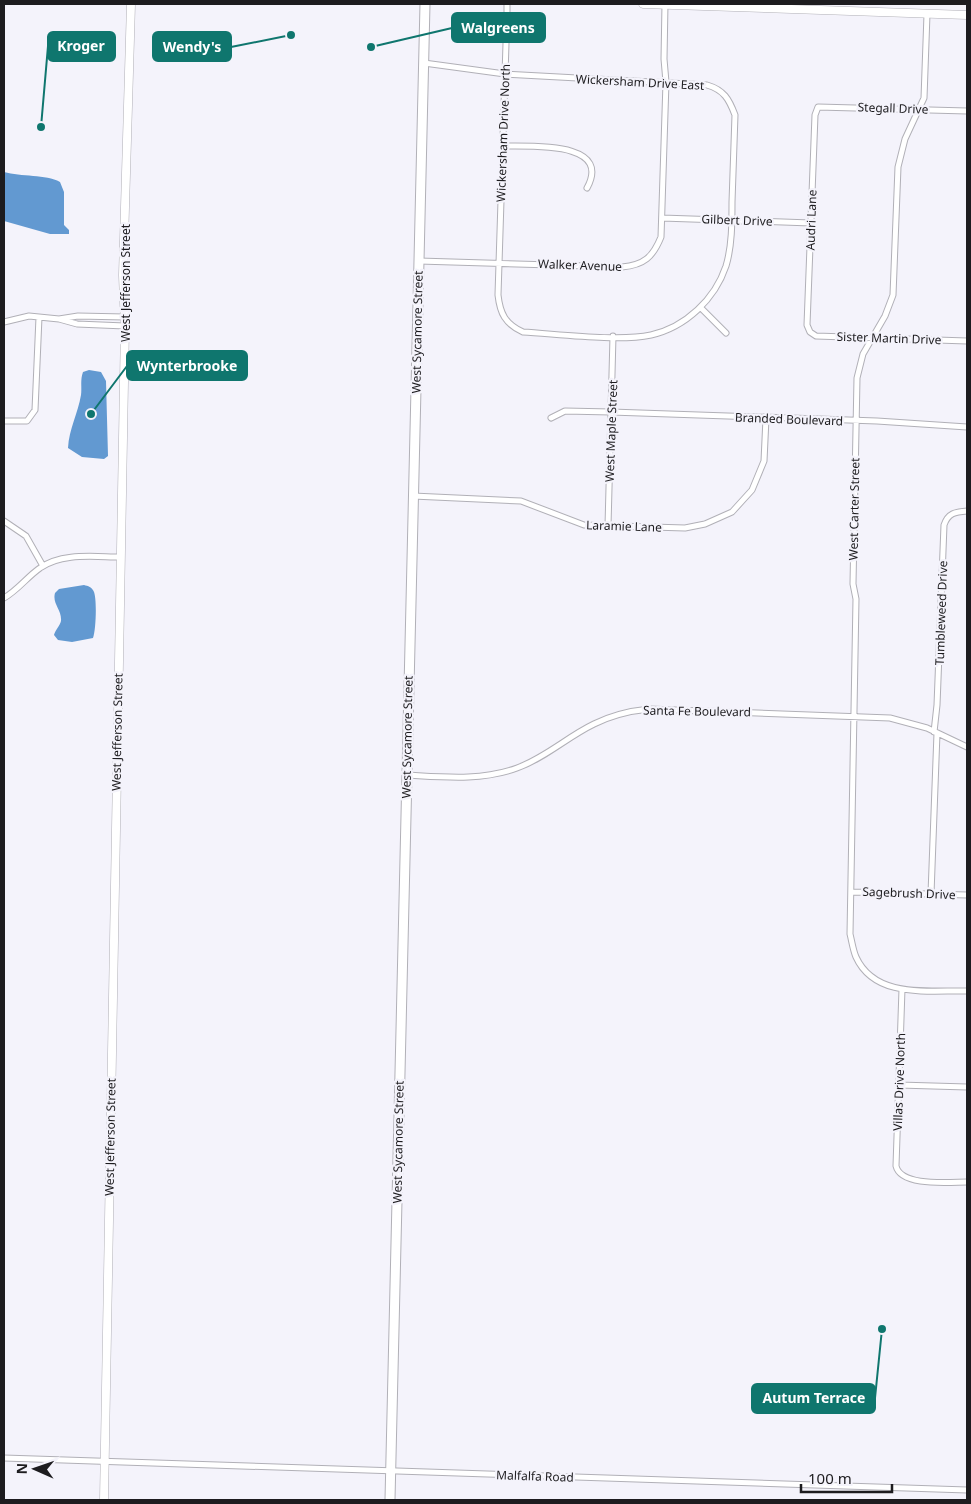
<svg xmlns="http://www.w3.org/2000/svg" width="971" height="1504" viewBox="0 0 971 1504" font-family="'Noto Sans',sans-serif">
<rect width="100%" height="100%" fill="#f4f3fb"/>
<path fill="#6299d1" d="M 4,172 C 21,177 46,174 60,182 L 64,192 L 64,225 L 69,230 L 69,234 L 50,234 L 4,221 Z
M 89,370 L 101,372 L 106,381 L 108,456 L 104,459 L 82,457 L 68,448 C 69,429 78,413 81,395 C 82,387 80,380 83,372 Z
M 84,585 C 88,586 92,587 94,592 C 97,600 96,630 93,638 L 72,642 L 58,640 L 54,635 C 55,630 60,626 61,621 C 62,610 52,604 55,593 L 59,589 Z"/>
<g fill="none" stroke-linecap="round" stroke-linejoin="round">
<defs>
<path id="street" d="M 927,14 L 924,98 L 905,139 L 898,167 L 893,295 L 885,316 L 863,354 L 857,378 L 853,584 L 856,599 L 850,934 C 852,942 853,950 856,957 C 875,999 929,990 967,991
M 424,63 L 505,74 L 707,85 C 724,90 729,99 735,115 C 734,144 733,173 732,202 C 732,223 732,246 726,266 C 715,299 686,327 651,335 C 618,342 558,334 523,332 C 505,324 500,313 498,295 C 501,200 504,106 507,12 L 507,4
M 967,111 L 818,107 L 815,115 L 807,325 L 810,332 L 816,336 L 967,341
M 503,146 C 528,147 613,140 587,188
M 662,218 L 811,223
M 419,261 L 622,267 C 644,265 653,257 661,237 L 666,82 L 664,59 L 665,4
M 701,308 L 726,333
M 59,319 L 77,324 L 125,326
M 4,322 L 29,316 L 59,319 L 78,316 L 125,317
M 551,418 L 565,411 L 611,412 L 877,421 L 967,427
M 4,421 L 27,421 L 35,410 L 39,317
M 413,496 L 521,501 L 584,525 L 685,528 L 705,524 L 732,512 L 752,490 L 764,461 L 766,418
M 4,521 L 26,536 L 43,566
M 608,526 L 613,336
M 4,598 C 18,590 27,577 40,568 C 62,552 95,557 121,557
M 934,732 L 937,705 L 944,525 C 948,513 955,512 967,511
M 407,775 C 444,777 481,781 517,768 C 545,758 567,737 594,724 C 612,715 629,711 649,709 L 890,718 L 927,728 L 967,747
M 851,892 L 967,895
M 931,894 L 937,733
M 902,989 L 896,1166 C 901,1187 949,1182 967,1182
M 899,1085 L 967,1087
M 4,1458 L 967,1490"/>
<path id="secondary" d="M 643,4 L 967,15
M 104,1500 L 125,326 L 123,275 L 131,4"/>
<path id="primary" d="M 390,1500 L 425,4"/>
</defs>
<use href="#street" stroke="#b1b0b7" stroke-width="7"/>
<use href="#secondary" stroke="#b1b0b7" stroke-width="9"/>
<use href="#primary" stroke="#b1b0b7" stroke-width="11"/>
<use href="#street" stroke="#fff" stroke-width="5"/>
<use href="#secondary" stroke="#fff" stroke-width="8"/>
<use href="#primary" stroke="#fff" stroke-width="9"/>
</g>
<g text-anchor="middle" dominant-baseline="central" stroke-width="4.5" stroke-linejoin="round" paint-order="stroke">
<g font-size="12" fill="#1d1c1f" stroke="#f4f3fb">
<text transform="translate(640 82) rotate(3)">Wickersham Drive East</text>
<text transform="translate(893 108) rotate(2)">Stegall Drive</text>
<text transform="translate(503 133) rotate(-88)">Wickersham Drive North</text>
<text transform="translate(737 220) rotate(2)">Gilbert Drive</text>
<text transform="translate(811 220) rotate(-88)">Audri Lane</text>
<text transform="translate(580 265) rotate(2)">Walker Avenue</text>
<text transform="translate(125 283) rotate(-90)">West Jefferson Street</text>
<text transform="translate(417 332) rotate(-89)">West Sycamore Street</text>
<text transform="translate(889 338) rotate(2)">Sister Martin Drive</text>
<text transform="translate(789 419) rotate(2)">Branded Boulevard</text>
<text transform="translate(611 431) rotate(-88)">West Maple Street</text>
<text transform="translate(854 509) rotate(-89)">West Carter Street</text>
<text transform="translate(624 526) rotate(2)">Laramie Lane</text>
<text transform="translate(941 613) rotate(-88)">Tumbleweed Drive</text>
<text transform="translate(697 711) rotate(1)">Santa Fe Boulevard</text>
<text transform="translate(117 732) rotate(-89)">West Jefferson Street</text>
<text transform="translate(407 737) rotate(-89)">West Sycamore Street</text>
<text transform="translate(909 893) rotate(2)">Sagebrush Drive</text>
<text transform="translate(899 1082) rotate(-88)">Villas Drive North</text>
<text transform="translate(110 1137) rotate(-89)">West Jefferson Street</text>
<text transform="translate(398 1142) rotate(-89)">West Sycamore Street</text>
<text transform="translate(535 1476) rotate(2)">Malfalfa Road</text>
</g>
</g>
<path fill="none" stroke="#0f766e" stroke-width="2" d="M371 47L452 28M41 127L48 46M291 35L231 47M91 414L127 366M882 1329L875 1398"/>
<g fill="#0f766e" stroke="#f4f3fb" stroke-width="2">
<circle cx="371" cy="47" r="5"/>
<circle cx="41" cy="127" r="5"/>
<circle cx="291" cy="35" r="5"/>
<circle cx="91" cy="414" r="5"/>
<circle cx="882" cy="1329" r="5"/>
</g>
<g fill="#0f766e" stroke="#0f766e" stroke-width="2">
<rect x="452" y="13" width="93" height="29" rx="5"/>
<rect x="48" y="32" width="67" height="29" rx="5"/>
<rect x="153" y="32" width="78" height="29" rx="5"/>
<rect x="127" y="351" width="120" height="29" rx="5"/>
<rect x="752" y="1384" width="123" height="29" rx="5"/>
</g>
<g font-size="14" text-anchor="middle" font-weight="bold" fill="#fff">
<text x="498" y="33">Walgreens</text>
<text x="81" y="51">Kroger</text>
<text x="192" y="52">Wendy's</text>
<text x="187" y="371">Wynterbrooke</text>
<text x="814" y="1403">Autum Terrace</text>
</g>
<rect width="971" height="1504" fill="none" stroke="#1d1c1f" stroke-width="10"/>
<g transform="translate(35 1469) rotate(272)" stroke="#f4f3fb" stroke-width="4" paint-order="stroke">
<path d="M0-4L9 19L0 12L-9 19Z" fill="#1d1c1f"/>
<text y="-8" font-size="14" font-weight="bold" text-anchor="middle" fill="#1d1c1f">N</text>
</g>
<path d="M801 1484v8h91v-8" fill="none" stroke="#1d1c1f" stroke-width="2.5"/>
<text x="808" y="1484" font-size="15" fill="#1d1c1f" stroke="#f4f3fb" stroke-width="4" paint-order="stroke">100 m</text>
</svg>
